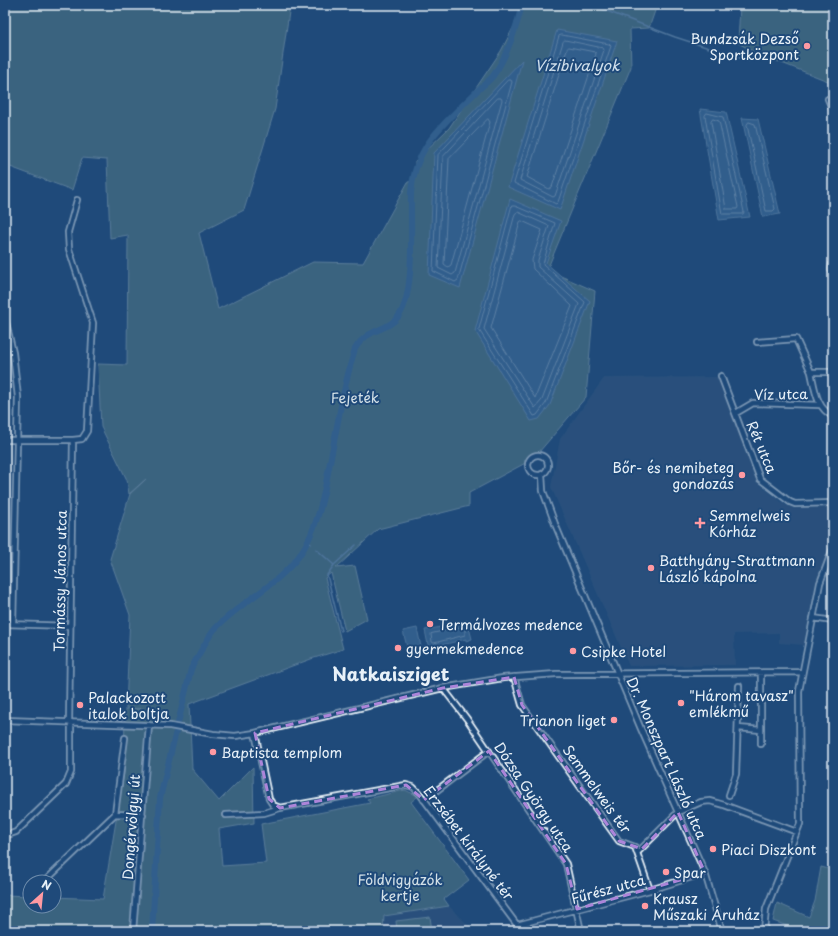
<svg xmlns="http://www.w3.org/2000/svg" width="838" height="936" viewBox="0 0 838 936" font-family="'Playpen Sans',sans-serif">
<rect width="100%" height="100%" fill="#1f4a7a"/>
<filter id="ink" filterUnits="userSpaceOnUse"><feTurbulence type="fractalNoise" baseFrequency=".025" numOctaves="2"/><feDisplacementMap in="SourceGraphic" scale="8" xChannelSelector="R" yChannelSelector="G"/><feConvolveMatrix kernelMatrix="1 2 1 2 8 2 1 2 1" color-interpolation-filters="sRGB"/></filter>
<g filter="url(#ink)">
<path fill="#35567f" d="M 717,377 L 760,485 L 787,506 L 833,506 L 833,540 L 816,584 L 804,645 L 779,643 L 779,633 L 734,634 L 735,665 L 629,666 L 551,487 L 560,439 L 604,378 Z
M 449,906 L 474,931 L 383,931 L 384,916 Z"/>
<path fill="#5c8186" stroke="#a2b9bf" d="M 5,5 L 290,5 L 275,109 L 244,210 L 199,233 L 218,309 L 313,262 L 363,263 L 408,182 L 415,181 L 415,161 L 449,128 L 501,51 L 525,5 L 657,5 L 649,28 L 630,29 L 631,67 L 547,270 L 595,291 L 586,397 L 533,459 L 469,493 L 469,506 L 378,529 L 336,568 L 355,566 L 367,619 L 345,631 L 331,573 L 325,578 L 343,649 L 311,659 L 189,704 L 192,769 L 219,801 L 253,767 L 254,823 L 219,829 L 222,866 L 266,863 L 261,824 L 370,803 L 367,799 L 405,790 L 418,796 L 411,802 L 469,880 L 444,899 L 449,906 L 384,916 L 383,931 L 5,931 L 5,895 L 30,896 L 30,906 L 54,906 L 54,897 L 103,899 L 124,773 L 125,709 L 143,709 L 126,708 L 130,615 L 110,559 L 130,494 L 146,479 L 129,494 L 127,480 L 101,427 L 98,364 L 127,365 L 128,235 L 110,238 L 107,160 L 82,158 L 72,190 L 5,165 Z
M 740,5 L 833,5 L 833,83 L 756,53 L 738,43 Z
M 821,867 L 833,870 L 833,931 L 802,931 L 773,921 L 777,903 L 809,917 L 815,901 Z
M 430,917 L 432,931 L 397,931 L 396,921 Z"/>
<path fill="#4676a3" stroke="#87a7c5" d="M 557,30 L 617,41 L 560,210 L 508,187 Z
M 522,60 L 460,288 L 429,275 L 434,153 Z
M 700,109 L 726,112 L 750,217 L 719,220 Z
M 742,118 L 758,119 L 780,214 L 763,217 Z
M 510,199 L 561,221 L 546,263 L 590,301 L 550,405 L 539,419 L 531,421 L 475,331 Z
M 467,620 L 472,639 L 466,641 L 466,639 L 434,647 L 434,649 L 429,650 L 425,630 L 463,623 Z
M 417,628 L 421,647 L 408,651 L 403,631 Z"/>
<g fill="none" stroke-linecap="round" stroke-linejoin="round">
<path stroke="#a7c0d6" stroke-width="1" d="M 562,35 L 609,44 L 611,46 L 558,202 L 556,204 L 514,183 L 559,36 Z
M 565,40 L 603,48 L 604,50 L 555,196 L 553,197 L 520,180 L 563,42 Z
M 569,47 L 595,52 L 596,54 L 552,187 L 549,189 L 527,177 L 567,49 Z
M 508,80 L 511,80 L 512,82 L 458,280 L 455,282 L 433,271 L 438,155 Z
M 498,98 L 501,98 L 502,100 L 455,273 L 452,275 L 438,268 L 443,157 Z
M 707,113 L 723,117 L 744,212 L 743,214 L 722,214 L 705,116 Z
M 488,119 L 490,122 L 451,265 L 448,267 L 444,264 L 449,159 Z
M 713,119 L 719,121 L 738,207 L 737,209 L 726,209 L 711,122 Z
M 749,122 L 755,124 L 775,209 L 773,211 L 766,211 L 747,125 Z
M 512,206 L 515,206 L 555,223 L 543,264 L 585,302 L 546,403 L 537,415 L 534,416 L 479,330 Z
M 518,212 L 549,226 L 538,260 L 538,267 L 579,304 L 542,400 L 535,408 L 484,329 L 515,214 Z
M 522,221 L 542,230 L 532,260 L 533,269 L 572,306 L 535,398 L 491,328 L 520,222 Z
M 463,627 L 465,628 L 465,635 L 434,643 L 432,642 L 431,634 Z"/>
<path stroke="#87a7c5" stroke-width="1.5" d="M 591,5 L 675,37 L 749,61
M 307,541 L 311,544
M 316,549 L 334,565 L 327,575 L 341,631
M 334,565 L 356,545"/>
<path stroke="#4676a3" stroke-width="6" d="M 152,931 L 160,798 L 191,669 C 198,656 205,642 214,630 C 239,602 276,587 299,556 C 318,529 324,494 330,462 C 338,424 343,386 355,349 C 368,327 387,332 398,317 C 416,295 410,222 411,193 C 415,145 443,125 475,93 C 481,87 488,82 493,76 C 508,55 516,29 522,5"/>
<defs>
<path id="minor" d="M 828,99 L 833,111
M 833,258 L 831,269 L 833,273
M 5,318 L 13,353 L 18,397 L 13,624
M 757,342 L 796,339 L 811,372 L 833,372
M 811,372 C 815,389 816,408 833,416
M 721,376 L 760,479 L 790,502 L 795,504 L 833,503
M 736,413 L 753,403 L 820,405
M 5,440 L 73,440 L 82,439 L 87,431 L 93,323 L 69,249 L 68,232 L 77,200
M528 465a10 10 0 1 1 20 0a10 10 0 1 1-20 0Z
M 542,474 L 543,491 L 555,524 L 641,729 L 705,873 L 722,931
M 813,618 L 833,621
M 5,624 L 70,626
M 514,677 L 522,705 L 584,792 L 619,841 L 635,847 L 650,890
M 443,688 L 467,719 L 566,864 L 581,931
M 5,720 L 170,726 L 213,734 L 235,736 L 255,733 L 443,688 L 503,678 L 556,674 L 802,672
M 69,722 L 73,440
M 738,728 L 761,730
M 255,733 L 269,799 L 273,805 L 280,808 L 406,785 L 413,787 L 420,794 L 517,925 L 650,890 L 705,873
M 761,744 L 761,673
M 729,795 L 736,774 L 739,686
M 424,800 L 489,751
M 115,814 L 125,738
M 226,815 L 264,813 L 280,808
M 5,836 L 16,832 L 66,784 L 71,772 L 71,722
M 638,852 L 678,812 L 701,802 L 710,801 L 724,805 L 797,832
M 44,882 L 115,814 L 143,815
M 133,931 L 149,725
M 764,931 L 766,909 L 800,824 L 799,691 L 820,583 L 833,548"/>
</defs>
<use href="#minor" stroke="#e8f1f8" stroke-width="8"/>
<use href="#minor" stroke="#1f4a7a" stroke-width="4.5"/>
</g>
</g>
<path d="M0 0H838V936H0ZM 514,677 L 522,705 L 619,841 L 642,849 L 678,812 L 705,873 L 577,909 L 566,864 L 489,751 L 424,800 L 406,785 L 280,808 L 269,799 L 255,733 L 443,688 Z" fill="#1f4a7a" fill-opacity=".55" fill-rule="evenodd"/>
<path fill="none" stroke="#ac85d9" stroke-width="3" stroke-dasharray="8 5" stroke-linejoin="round" d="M 514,677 L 522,705 L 619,841 L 642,849 L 678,812 L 705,873 L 577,909 L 566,864 L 489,751 L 424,800 L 406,785 L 280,808 L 269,799 L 255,733 L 443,688 Z"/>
<g fill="#ff9aa2" stroke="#1f4a7a" stroke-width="1.5">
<circle cx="807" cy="46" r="4"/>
<circle cx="742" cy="475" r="4"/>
<path d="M698 517h4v4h4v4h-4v4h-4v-4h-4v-4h4z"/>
<circle cx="651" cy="568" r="4"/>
<circle cx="430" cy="624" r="4"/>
<circle cx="398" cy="648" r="4"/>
<circle cx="573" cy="651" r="4"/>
<circle cx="681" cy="703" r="4"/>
<circle cx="80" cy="705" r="4"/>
<circle cx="614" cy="720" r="4"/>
<circle cx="213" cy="752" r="4"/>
<circle cx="713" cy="849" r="4"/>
<circle cx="666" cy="872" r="4"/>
<circle cx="645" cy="906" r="4"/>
</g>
<g text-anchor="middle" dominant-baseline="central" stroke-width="4" stroke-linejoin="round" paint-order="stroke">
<g font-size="14" fill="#e8f1f8" stroke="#1f4a7a" text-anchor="start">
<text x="799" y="38" text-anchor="end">Bundzsák Dezső<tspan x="799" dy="16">Sportközpont</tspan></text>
<text x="734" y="467" text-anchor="end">Bőr- és nemibeteg<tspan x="734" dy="16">gondozás</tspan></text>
<text x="709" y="515">Semmelweis<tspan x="709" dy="16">Kórház</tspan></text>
<text x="659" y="560">Batthyány-Strattmann<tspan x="659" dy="16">László kápolna</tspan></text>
<text x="438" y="624">Termálvozes medence</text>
<text x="406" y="648">gyermekmedence</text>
<text x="581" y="651">Csipke Hotel</text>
<text x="689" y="695">"Három tavasz"<tspan x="689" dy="16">emlékmű</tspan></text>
<text x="88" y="697">Palackozott<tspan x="88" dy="16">italok boltja</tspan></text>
<text x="606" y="720" text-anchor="end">Trianon liget</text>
<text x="221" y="752">Baptista templom</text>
<text x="721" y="849">Piaci Diszkont</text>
<text x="674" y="872">Spar</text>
<text x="653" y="898">Krausz<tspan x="653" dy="16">Műszaki Áruház</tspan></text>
</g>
<g font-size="14" fill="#e8f1f8" stroke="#1f4a7a">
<text transform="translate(781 394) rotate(-1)">Víz utca</text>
<text transform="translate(762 447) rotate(67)">Rét utca</text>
<text transform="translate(60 581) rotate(-89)">Tormássy János utca</text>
<text transform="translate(667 758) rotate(66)">Dr. Monszpart László utca</text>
<text transform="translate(597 789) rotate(54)">Semmelweis tér</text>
<text transform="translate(534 797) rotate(56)">Dózsa György utca</text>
<text transform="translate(131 827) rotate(-86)">Dongérvölgyi út</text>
<text transform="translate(469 843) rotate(53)">Erzsébet királyné tér</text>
<text transform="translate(608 889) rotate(-15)">Fűrész utca</text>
</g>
<g font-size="14" fill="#d3e0e7" stroke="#1f4a7a">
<text x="355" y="397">Fejeték</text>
<text x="400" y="879">Földvigyázók<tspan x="400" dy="16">kertje</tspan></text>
</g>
<g font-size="15" font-style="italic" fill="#d0dfeb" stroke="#1f4a7a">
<text x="577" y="64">Vízibivalyok</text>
</g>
<g font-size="18" font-weight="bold" fill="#e8f1f8" stroke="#1f4a7a">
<text x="391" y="673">Natkaisziget</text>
</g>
</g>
<rect width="838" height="936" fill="none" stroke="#1f4a7a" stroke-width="20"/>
<rect x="10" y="10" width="818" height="916" fill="none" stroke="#e8f1f8" stroke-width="1.5" filter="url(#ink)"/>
<g transform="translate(42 894) rotate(27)"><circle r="19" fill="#1f4a7a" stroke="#6f8dac"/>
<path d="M0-3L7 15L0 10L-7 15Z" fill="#ff9aa2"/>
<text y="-6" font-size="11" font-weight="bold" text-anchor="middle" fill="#e8f1f8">N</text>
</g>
</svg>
